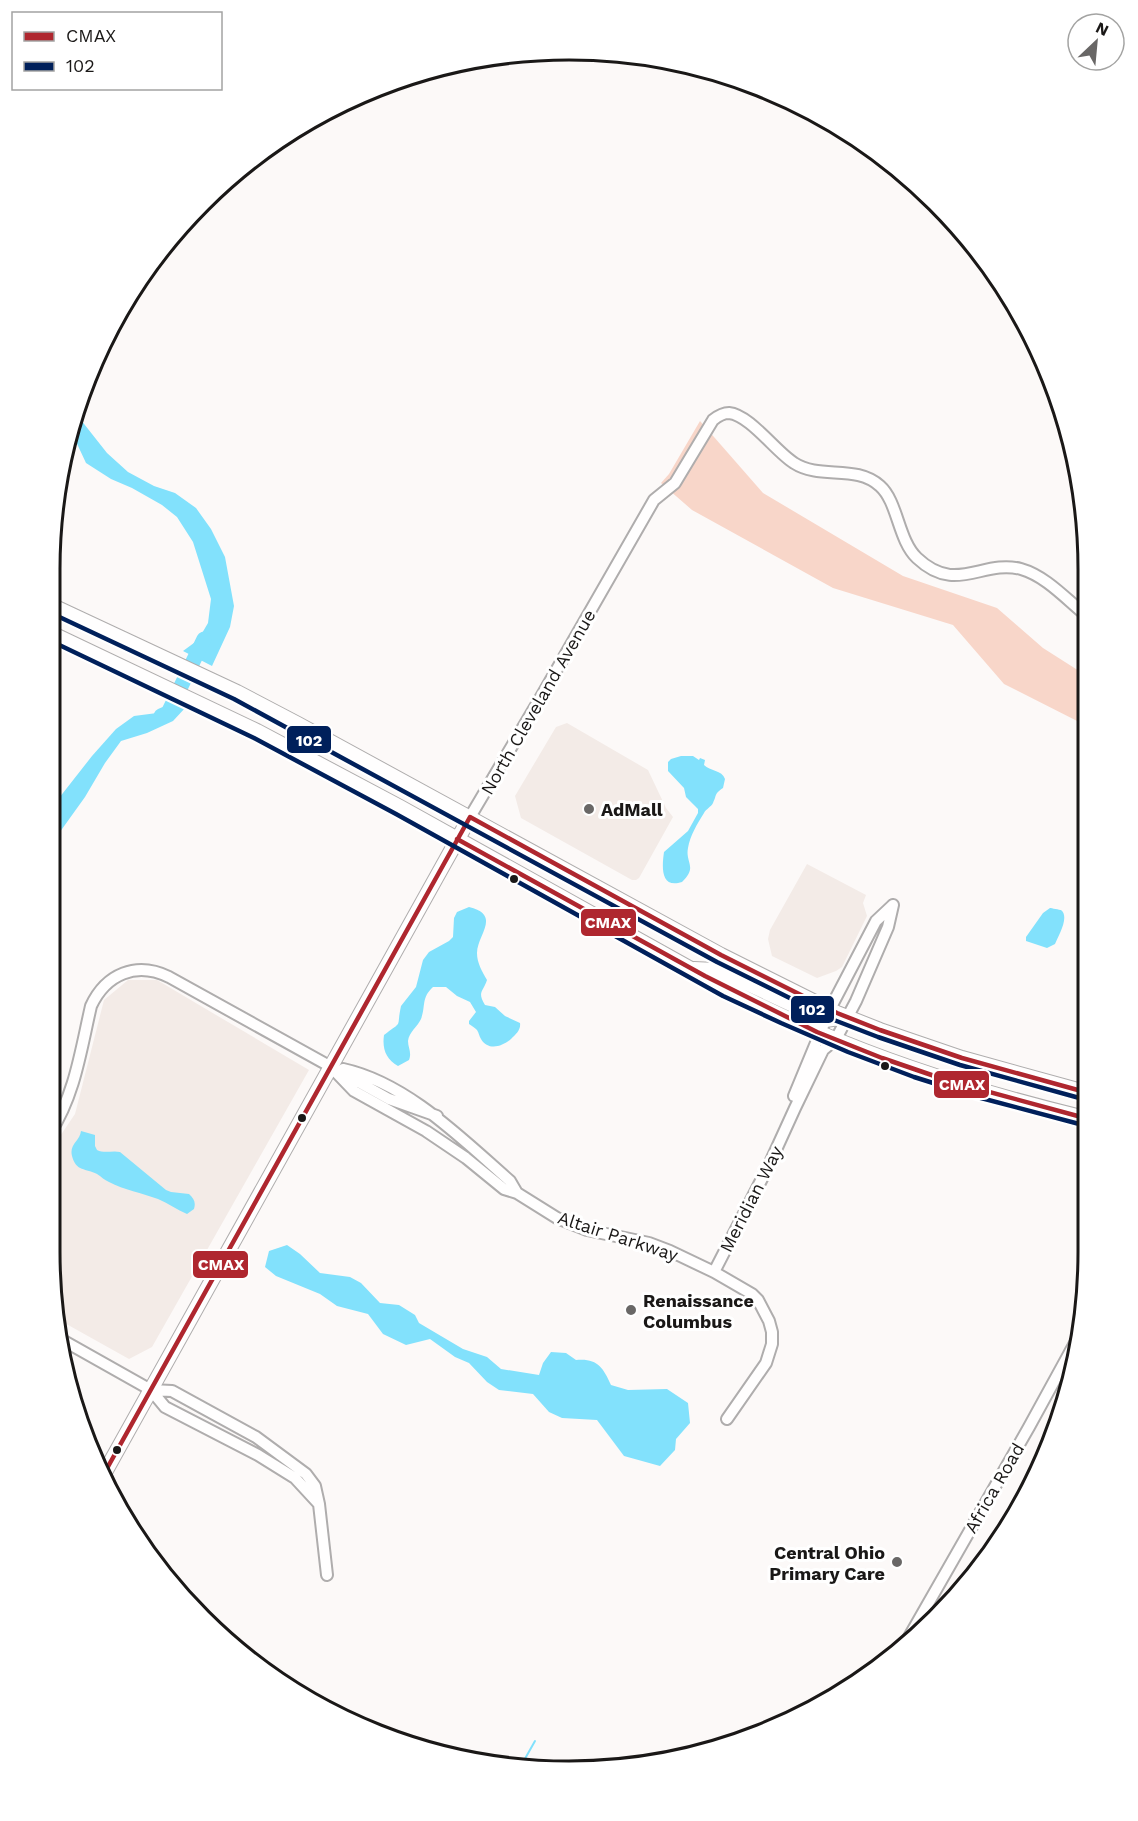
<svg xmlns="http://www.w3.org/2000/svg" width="1138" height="1821" viewBox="0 0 1138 1821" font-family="'Work Sans',sans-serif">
<rect width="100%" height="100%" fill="#fcf9f8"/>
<path fill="#f3ebe7" d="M 567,723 L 648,770 L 666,808 L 673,817 L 639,878 L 636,880 L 632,880 L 521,818 L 515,796 L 556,727 Z
M 807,864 L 866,895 L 863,903 L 867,916 L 842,967 L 836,971 L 817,978 L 772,956 L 768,939 L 770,930 Z
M 128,980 L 157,980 L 309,1070 L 152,1347 L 129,1359 L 61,1321 L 50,1252 L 50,1151 L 75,1114 L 104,1000 Z"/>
<path fill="#f8d6c9" d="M 700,421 L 763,493 L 903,576 L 997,608 L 1043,648 L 1087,676 L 1087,726 L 1004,684 L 953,625 L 833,588 L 692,510 L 661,483 L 669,474 Z
M 987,1542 L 995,1545 L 981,1568 L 948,1601 Z"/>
<path fill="#82e1fc" d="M 77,415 L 107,453 L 128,472 L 154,486 L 175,493 L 196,508 L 211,529 L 225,557 L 234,606 L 230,627 L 212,666 L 183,651 L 198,640 L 208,623 L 211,599 L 193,542 L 177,517 L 162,505 L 132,488 L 111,479 L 86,463 L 72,433 Z
M 170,700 L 186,707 L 173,721 L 147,733 L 121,741 L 105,763 L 85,797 L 52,843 L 52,807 L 92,756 L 116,729 L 134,716 L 157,713 Z
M 681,756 L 693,756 L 699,760 L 700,758 L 705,760 L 704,765 C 710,771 722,770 725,779 L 723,788 C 714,794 717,795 713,803 C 711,807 706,809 704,813 C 697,824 690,836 688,848 C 685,863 698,867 682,882 C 660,889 662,866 664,852 L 688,831 L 698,813 L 698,809 L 686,797 L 684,788 L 668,771 L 668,762 L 671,759 Z
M 469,907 C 502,915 477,935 477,953 C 477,963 482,971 487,980 C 483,992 477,992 485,1005 L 495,1007 L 505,1016 L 520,1023 C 521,1030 516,1034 511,1039 C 502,1047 488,1051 481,1039 C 479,1036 479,1033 477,1030 C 475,1028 472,1026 469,1024 L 469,1021 L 476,1012 L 470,1002 L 457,996 L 446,987 L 433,987 C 421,998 426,1006 421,1019 C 418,1026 409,1032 408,1041 C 408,1048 412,1052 409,1060 L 398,1066 C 386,1059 382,1049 384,1035 C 404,1020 396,1029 401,1006 L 416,987 L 423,960 L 429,952 L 449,941 L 453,937 L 454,918 L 457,912 Z
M 1050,908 C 1051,908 1060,910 1061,910 C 1070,917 1058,936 1055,944 L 1047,948 L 1026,941 L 1026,937 L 1043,913 Z
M 81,1131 L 95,1135 L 95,1146 L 97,1150 C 105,1154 112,1150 120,1152 L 166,1190 L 171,1192 L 189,1194 C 194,1199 196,1202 194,1209 L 187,1214 C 177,1210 168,1203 158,1199 C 142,1193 124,1190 109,1182 C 104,1180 102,1177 97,1174 C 86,1168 76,1172 72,1156 C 69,1144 80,1141 81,1131 Z
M 287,1245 L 300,1254 L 320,1273 L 350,1277 L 361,1283 L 380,1303 L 399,1305 L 415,1315 L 419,1323 L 463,1349 L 487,1357 L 501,1369 L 539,1375 L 543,1363 L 551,1352 L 566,1353 L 576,1360 C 597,1358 603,1367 611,1385 L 628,1390 L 667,1389 L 688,1403 L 690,1423 L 676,1439 L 675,1450 L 660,1466 L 624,1456 L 597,1420 L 562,1418 L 549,1412 L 533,1394 L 499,1390 L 487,1382 L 469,1363 L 455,1357 L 430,1339 L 406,1345 L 383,1334 L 368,1314 L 337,1306 L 320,1294 L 276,1276 L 265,1267 L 269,1251 Z"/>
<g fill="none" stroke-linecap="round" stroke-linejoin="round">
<path stroke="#82e1fc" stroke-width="2" d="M 522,1764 L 535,1741"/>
<path stroke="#82e1fc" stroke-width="15" d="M 161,716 L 168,713 L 204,639"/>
<defs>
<path id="minor" d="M 470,817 L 541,697 L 654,500 L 675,483 L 713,420 C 718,416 723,413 729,413 C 750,415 776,452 794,463 C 820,480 856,464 880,486 C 898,502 898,540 917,558 C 956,595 982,559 1021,569 C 1046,576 1067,600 1087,616
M 331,1067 L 354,1091 L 426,1131 L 466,1158 L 504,1189 L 517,1193 L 557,1218 L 587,1230 L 649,1243 L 670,1251 L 714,1272 L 752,1294 L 758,1300 L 769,1321 L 772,1332 L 772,1344 L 766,1363 L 727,1419
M 343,1069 C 407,1083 462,1139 510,1181 L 517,1193
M 794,1096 L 830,1009 L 876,921 L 893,905
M 50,1133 C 75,1095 81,1049 91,1006 C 106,974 136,961 169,977 L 389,1099 L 437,1116
M 714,1272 L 769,1165 L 795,1108 L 823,1050 L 836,1039 L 856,1001 L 888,927 L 893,905
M 64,1341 L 151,1390 L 165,1407 L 258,1455 L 295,1478 L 319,1504
M 151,1390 L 172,1391 L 256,1437 L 306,1474 L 315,1486 L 319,1504 L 327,1575
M 905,1644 L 1029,1427 L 1081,1332"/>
<path id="major" d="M 53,606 L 237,692 L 298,724 L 721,955 L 837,1013 L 880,1030 L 962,1058 L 1085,1092
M 53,634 L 257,731 L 400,807 L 727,989 C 757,1004 788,1019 818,1032 C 904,1069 994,1096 1085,1118
M 694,969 L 715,970 L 727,974 L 825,1020 L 847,1017
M 105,1472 L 470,817"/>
</defs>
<use href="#minor" stroke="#afadad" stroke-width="14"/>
<use href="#major" stroke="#afadad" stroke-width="16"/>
<use href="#minor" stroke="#fffefe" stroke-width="10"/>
<use href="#major" stroke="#fffefe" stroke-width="14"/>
<defs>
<path id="bus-1" d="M 457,839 L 705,976 L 817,1032 L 882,1058 L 949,1081 L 1085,1118
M 105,1472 L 470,817 L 721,955 L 837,1013 L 880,1030 L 962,1058 L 1085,1092"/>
<path id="bus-2" d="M 53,614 L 234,699 L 717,962 L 834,1020 L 878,1037 L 960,1065 L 1083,1099
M 53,642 L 254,738 L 396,814 L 723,996 L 781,1023 L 848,1052 L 914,1077 L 981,1098 L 1083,1125"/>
</defs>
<use href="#bus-1" stroke="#fff" stroke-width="9"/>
<use href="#bus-2" stroke="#fff" stroke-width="9"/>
<use href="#bus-1" stroke="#af272f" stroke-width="4.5"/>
<use href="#bus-2" stroke="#00205b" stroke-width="4.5"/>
</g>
<g fill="#696766" stroke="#fff" stroke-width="2">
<circle cx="589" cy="809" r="6"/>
<circle cx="631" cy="1310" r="6"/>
<circle cx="897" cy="1562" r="6"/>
</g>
<g fill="#1a1817" stroke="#fff" stroke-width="2">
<circle cx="514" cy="879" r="5"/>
<circle cx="885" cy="1066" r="5"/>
<circle cx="302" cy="1118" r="5"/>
<circle cx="117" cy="1450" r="5"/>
</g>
<g text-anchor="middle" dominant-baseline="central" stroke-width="6" stroke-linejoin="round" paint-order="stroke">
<g font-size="18" fill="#1a1817" stroke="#fff">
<text transform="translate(538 702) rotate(-60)">North Cleveland Avenue</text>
<text transform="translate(751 1199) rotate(-63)">Meridian Way</text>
<text transform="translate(618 1236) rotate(18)">Altair Parkway</text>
<text transform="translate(994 1488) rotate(-60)">Africa Road</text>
</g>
<g font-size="18" font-weight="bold" fill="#1a1817" stroke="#fff" text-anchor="start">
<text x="601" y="809">AdMall</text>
<text x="643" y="1300">Renaissance<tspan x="643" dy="21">Columbus</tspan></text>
<text x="885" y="1552" text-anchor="end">Central Ohio<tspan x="885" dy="21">Primary Care</tspan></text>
</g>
</g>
<path d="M0 0H1138V1821H0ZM569 60H569A509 509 0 0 1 1078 569V1252A509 509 0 0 1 569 1761H569A509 509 0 0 1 60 1252V569A509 509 0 0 1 569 60Z" fill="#fff" fill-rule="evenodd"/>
<path fill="none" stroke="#1a1817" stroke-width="3" d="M569 60H569A509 509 0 0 1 1078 569V1252A509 509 0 0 1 569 1761H569A509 509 0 0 1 60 1252V569A509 509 0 0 1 569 60Z"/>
<g stroke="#fff" stroke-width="2">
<rect x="286" y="725" width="46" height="29" rx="6" fill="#00205b"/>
<rect x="580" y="908" width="57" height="29" rx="6" fill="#af272f"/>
<rect x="790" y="995" width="45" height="29" rx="6" fill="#00205b"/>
<rect x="933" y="1070" width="57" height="29" rx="6" fill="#af272f"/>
<rect x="192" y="1250" width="57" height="29" rx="6" fill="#af272f"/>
</g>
<g font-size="16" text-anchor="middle" font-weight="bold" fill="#fff">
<text x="309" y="746">102</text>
<text x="608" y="928">CMAX</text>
<text x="812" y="1015">102</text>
<text x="962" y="1090">CMAX</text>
<text x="221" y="1270">CMAX</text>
</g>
<rect x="12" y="12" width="210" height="78" fill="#ffffff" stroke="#a3a3a2" stroke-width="1.5"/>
<rect x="24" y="32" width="30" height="9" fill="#af272f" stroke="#a3a3a2" stroke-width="1.5"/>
<text x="66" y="42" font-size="18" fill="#1a1817">CMAX</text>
<rect x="24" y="62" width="30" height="9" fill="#00205b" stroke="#a3a3a2" stroke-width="1.5"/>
<text x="66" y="72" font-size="18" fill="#1a1817">102</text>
<g transform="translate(1096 42) rotate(26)"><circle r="28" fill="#ffffff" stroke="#a3a3a2" stroke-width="1.5"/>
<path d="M0-4.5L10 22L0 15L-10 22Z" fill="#696766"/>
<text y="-9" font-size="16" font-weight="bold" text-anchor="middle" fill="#1a1817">N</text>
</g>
</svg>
